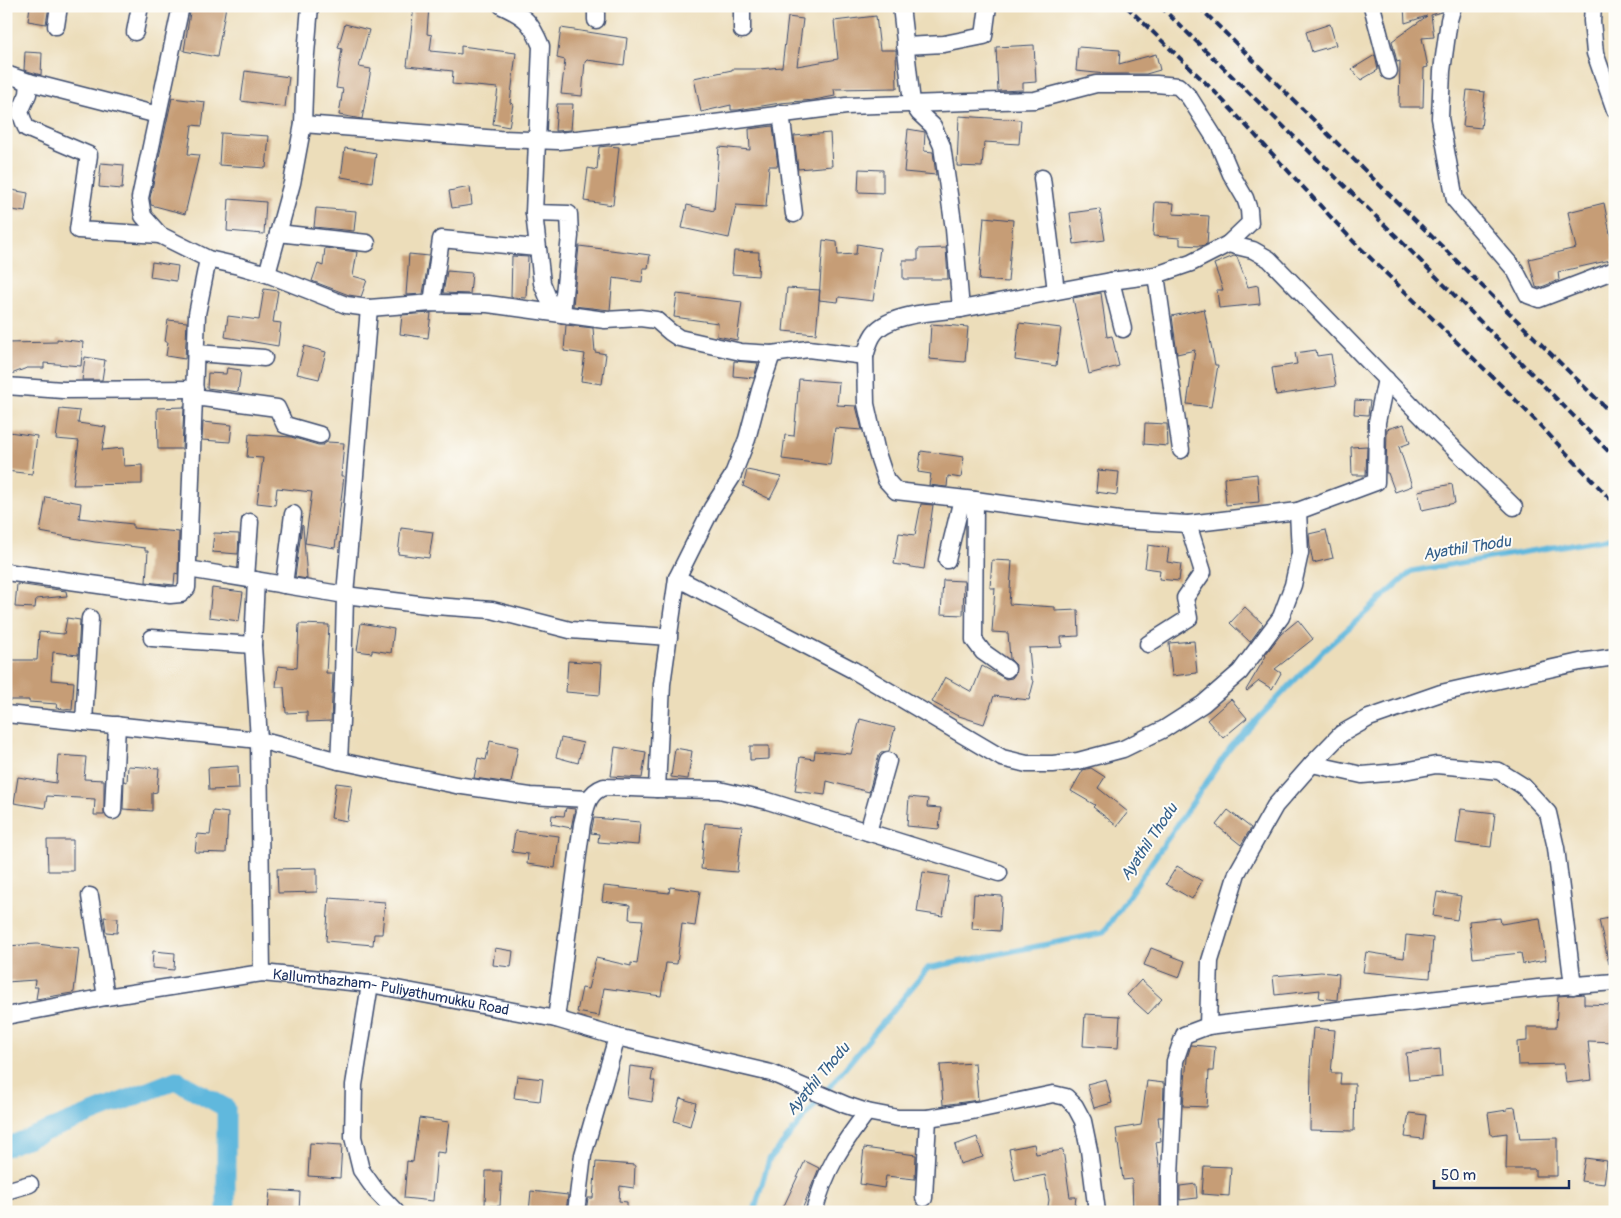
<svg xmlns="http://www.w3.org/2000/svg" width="1621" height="1218" viewBox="0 0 1621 1218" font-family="Pangolin,sans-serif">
<rect width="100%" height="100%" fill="#fdfcf7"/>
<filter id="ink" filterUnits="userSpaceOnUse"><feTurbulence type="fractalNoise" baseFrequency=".02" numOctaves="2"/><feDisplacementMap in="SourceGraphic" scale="10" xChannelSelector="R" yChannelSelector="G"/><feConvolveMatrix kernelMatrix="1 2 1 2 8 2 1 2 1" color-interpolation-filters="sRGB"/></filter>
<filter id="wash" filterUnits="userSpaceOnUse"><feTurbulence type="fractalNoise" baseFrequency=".0096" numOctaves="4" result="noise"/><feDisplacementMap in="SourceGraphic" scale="20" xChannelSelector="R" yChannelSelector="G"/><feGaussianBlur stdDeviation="1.12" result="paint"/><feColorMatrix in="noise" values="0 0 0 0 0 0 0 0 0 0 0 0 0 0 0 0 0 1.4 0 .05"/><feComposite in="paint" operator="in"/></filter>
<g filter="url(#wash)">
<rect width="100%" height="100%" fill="#ecddba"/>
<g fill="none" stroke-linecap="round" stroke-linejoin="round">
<path stroke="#60b8dd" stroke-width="5.5" d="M 754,1212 L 769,1160 L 928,968 L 1103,933 L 1230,748 L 1322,652 L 1412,571 L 1615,537"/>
<path stroke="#60b8dd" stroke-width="19" d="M 6,1147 L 176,1080 L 226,1108 L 226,1212"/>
</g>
<g id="blocks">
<path fill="#c69d76" d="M 30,6 L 49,6 L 46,24 L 28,21 Z
M 191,6 L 226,6 L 217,57 L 184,51 Z
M 414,6 L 429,6 L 427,34 L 432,35 L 430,51 L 461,54 L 461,46 L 516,53 L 510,103 L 513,104 L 509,127 L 493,124 L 498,88 L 452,84 L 453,71 L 407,66 Z
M 1404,6 L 1443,6 L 1441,12 L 1431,15 L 1434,37 L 1422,38 L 1428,67 L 1424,68 L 1423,107 L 1399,107 L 1400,61 L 1397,62 L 1392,41 L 1427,16 L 1405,23 Z
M 876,16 L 880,50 L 896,50 L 897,88 L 834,89 L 835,96 L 814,100 L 780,103 L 738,110 L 731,110 L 731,105 L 701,112 L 694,78 L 732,70 L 732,69 L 759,69 L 782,67 L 788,17 L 803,19 L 797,66 L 838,59 L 834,21 Z
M 345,24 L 369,30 L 359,67 L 371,69 L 362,119 L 339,115 L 343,89 L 336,88 L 342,49 L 338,48 Z
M 1330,24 L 1336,45 L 1312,52 L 1306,32 Z
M 561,28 L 627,38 L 624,65 L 587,60 L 585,62 L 582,96 L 561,94 L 565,60 L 557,58 Z
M 1034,45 L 1036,82 L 1023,83 L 1023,90 L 998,91 L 996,47 Z
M 1078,47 L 1120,50 L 1119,64 L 1156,54 L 1160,70 L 1146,74 L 1106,74 L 1076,71 Z
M 25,52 L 42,53 L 41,75 L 24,70 Z
M 1375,55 L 1378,70 L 1361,80 L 1352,69 Z
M 245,71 L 289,77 L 285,107 L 241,101 Z
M 1467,90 L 1485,92 L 1481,128 L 1463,126 Z
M 172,98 L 205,102 L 202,126 L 192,125 L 188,154 L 199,155 L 185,214 L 151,205 L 150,198 Z
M 557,104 L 573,104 L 571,130 L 555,131 Z
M 959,116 L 1021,120 L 1019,144 L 984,142 L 982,167 L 957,166 Z
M 773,126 L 778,166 L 769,166 L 766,207 L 736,205 L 729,238 L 682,228 L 687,205 L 714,211 L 719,147 L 750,150 L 749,129 Z
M 908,129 L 925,132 L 924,151 L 933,152 L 936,175 L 904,172 Z
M 221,133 L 269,136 L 266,168 L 219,165 Z
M 830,133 L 832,166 L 798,169 L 794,136 Z
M 608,146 L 619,147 L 613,205 L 584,201 L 588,168 L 597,170 L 599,147 Z
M 345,148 L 376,153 L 372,182 L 341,177 Z
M 101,163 L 124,165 L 122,189 L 99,187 Z
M 859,169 L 883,170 L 883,193 L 858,192 Z
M 470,187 L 472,205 L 452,208 L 449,191 Z
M 6,189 L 28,193 L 25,212 L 6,209 Z
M 229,199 L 266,202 L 264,234 L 227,231 Z
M 1155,202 L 1174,203 L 1173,214 L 1209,216 L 1207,244 L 1201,246 L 1180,245 L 1180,238 L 1153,236 Z
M 1604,203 L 1615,259 L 1558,272 L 1559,280 L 1539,288 L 1536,287 L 1529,259 L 1576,248 L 1568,212 Z
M 316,208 L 356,211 L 354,231 L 314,227 Z
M 1100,209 L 1105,240 L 1074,244 L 1070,213 Z
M 984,217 L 1013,220 L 1008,282 L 979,280 Z
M 823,240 L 837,242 L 838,255 L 856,254 L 857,244 L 880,248 L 873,301 L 839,297 L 838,302 L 819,300 Z
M 579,246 L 650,255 L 648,268 L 643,268 L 642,282 L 613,278 L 610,310 L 573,306 Z
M 325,248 L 357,252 L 353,276 L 367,280 L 361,297 L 349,295 L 312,281 L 318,264 L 323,266 Z
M 946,248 L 948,279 L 903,279 L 903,260 L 918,260 L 918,249 Z
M 734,251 L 759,252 L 758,276 L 732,274 Z
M 409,254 L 429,256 L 423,294 L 406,295 Z
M 512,256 L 528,257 L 526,298 L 511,297 Z
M 1234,256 L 1237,257 L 1248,287 L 1258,285 L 1260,304 L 1219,308 L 1217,290 L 1223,290 L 1214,264 Z
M 152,262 L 178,266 L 176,281 L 150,277 Z
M 447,271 L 472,273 L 470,294 L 443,293 Z
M 787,288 L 820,290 L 816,334 L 783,331 Z
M 264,289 L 278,291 L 273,322 L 281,323 L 278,346 L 225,337 L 228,316 L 259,320 Z
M 1101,293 L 1107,337 L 1112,336 L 1119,366 L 1089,374 L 1073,298 Z
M 677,294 L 742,302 L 737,340 L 717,336 L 718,323 L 674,317 Z
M 1204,309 L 1215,365 L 1218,365 L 1211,407 L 1187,404 L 1195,350 L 1177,354 L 1172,316 Z
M 431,313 L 428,338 L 400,334 L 402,315 Z
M 168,320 L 187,322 L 185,359 L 166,356 L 168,342 L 165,342 Z
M 1019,323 L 1061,328 L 1056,366 L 1015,360 Z
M 931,324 L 968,327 L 965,362 L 929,359 Z
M 566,325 L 593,328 L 595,352 L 606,354 L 602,384 L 581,381 L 585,354 L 564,351 Z
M 57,339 L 83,342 L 81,366 L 44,363 L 44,368 L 27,368 L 6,376 L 6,343 L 57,342 Z
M 304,346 L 326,352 L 319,379 L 297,374 Z
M 1316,350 L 1317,356 L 1331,354 L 1336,386 L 1276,395 L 1272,368 L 1297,364 L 1295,353 Z
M 85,357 L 105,360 L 102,380 L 82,380 Z
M 734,361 L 758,363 L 754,378 L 733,376 Z
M 227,368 L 241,370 L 238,392 L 207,388 L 208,373 L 226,374 Z
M 799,379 L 839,382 L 837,405 L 856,406 L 862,430 L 835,428 L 830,465 L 782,459 L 785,435 L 794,436 Z
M 1355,400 L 1370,401 L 1368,415 L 1354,414 Z
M 184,407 L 182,449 L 158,449 L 157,408 Z
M 60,409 L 80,411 L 78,423 L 106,427 L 102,450 L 123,448 L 124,466 L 142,465 L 142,484 L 73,485 L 79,441 L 56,439 Z
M 203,422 L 232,425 L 230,442 L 202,440 Z
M 1145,423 L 1167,424 L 1168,446 L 1144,444 Z
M 1404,424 L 1410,443 L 1399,447 L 1412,486 L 1395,492 L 1388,473 L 1386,473 L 1387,429 Z
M 9,432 L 37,436 L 32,474 L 6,471 L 6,451 Z
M 249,434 L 291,437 L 318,445 L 323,445 L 327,442 L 344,443 L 341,476 L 344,476 L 335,548 L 305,543 L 312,492 L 277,488 L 275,505 L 257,503 L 263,458 L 247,457 Z
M 1367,446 L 1366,475 L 1352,475 L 1351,447 Z
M 921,451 L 964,457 L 961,478 L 948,476 L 947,487 L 929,485 L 931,474 L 918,472 Z
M 747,470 L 781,477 L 770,499 L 743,486 Z
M 1098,470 L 1119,472 L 1117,495 L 1096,492 Z
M 1257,474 L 1259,502 L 1226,505 L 1224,478 Z
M 1452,484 L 1455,503 L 1422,510 L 1418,491 Z
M 46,497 L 81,503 L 79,518 L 133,524 L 133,528 L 179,532 L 178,574 L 175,573 L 174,585 L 146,582 L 148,551 L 145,551 L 145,548 L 95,542 L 40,532 Z
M 921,504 L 933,505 L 924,569 L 894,564 L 899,533 L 915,535 Z
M 302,525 L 303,526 L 307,579 L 295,577 Z
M 401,528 L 433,532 L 429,558 L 398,554 Z
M 1326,530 L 1333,558 L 1313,563 L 1310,547 L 1309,534 Z
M 214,533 L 239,534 L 238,554 L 212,552 Z
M 1148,545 L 1169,548 L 1167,562 L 1181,564 L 1179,581 L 1159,579 L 1160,570 L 1145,568 Z
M 992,560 L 1012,561 L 1009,604 L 1055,607 L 1055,611 L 1078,610 L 1079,636 L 1061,637 L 1062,647 L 1029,648 L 1032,680 L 1034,681 L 1029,700 L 994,696 L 984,724 L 956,715 L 932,702 L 945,677 L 972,692 L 982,666 L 1006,679 L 1012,678 L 1015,674 L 1016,665 L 1010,659 L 1008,633 L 992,632 L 995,588 L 990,588 Z
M 943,580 L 964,581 L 963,615 L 941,614 Z
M 17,584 L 66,591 L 67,596 L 36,599 L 35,608 L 15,607 Z
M 212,588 L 243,592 L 239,621 L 209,617 Z
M 1245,607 L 1263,624 L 1250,642 L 1230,623 Z
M 67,618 L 80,620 L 78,655 L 53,652 L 51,680 L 74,682 L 72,710 L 56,708 L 57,704 L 29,702 L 29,700 L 6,700 L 6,660 L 37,660 L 39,632 L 64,634 Z
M 1298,620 L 1313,639 L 1275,669 L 1281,673 L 1272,689 L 1259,681 L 1247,691 L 1246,690 L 1266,656 L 1265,655 L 1281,634 Z
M 361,623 L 394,629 L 391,653 L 372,650 L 372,653 L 357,651 Z
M 299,624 L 329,625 L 326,673 L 333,673 L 331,721 L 307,722 L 307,712 L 286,713 L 284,687 L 276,687 L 278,666 L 297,668 Z
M 1194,641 L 1197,673 L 1172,676 L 1169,643 Z
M 568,661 L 602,663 L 600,695 L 566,692 Z
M 1231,699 L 1247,718 L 1223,738 L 1207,720 Z
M 860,719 L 895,728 L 889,751 L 881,752 L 878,758 L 869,792 L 827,781 L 825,795 L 795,791 L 800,757 L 814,759 L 815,751 L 851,754 Z
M 561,738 L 583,743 L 578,763 L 556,757 Z
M 490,741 L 518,747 L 511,783 L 474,778 L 478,758 L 486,760 Z
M 750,746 L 769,746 L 769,759 L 750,760 Z
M 615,747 L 646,752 L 642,778 L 611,776 Z
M 675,748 L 692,751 L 688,779 L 671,777 Z
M 58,755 L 86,757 L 84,779 L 104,780 L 104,815 L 94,815 L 95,799 L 47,796 L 45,808 L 14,803 L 18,777 L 56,783 Z
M 128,766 L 159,768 L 157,792 L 152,793 L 152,811 L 123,809 L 124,781 L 127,782 Z
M 238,766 L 239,789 L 209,790 L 208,768 Z
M 1091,768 L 1105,777 L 1098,788 L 1128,812 L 1117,826 L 1093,807 L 1095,805 L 1071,791 L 1083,770 Z
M 336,783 L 352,785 L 347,821 L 331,818 Z
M 909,797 L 928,799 L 927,807 L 941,808 L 939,829 L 907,826 Z
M 566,808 L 575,809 L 571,828 L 551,824 L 552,815 L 564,816 Z
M 1461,809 L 1495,813 L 1491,847 L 1456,843 Z
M 1228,810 L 1251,828 L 1241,845 L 1216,825 Z
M 213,811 L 228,813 L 226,853 L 195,852 L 197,834 L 210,835 Z
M 594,818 L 640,822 L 638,845 L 598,842 L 599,834 L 591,833 Z
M 705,823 L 742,826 L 737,872 L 701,869 Z
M 515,831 L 559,836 L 555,868 L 527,864 L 528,854 L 512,852 Z
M 47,840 L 73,840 L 73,871 L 48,871 Z
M 1177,866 L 1202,881 L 1192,899 L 1166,884 Z
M 317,868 L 317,892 L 278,893 L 277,869 Z
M 923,872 L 949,876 L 943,916 L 917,912 Z
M 604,886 L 669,893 L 670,887 L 700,891 L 695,926 L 682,924 L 677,964 L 666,963 L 661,996 L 604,988 L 599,1016 L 577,1012 L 582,988 L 588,989 L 596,958 L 631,966 L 631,963 L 637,964 L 643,920 L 629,919 L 630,905 L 602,901 Z
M 1437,892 L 1461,896 L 1457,920 L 1433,916 Z
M 974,894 L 1002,896 L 1000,931 L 972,929 Z
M 329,898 L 385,902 L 382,934 L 374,934 L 373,945 L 326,941 Z
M 104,917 L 118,918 L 117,933 L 106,932 Z
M 1615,917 L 1615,963 L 1609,964 L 1599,920 Z
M 1500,918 L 1501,924 L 1540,918 L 1546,960 L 1523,964 L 1521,953 L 1473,958 L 1469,921 Z
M 1406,935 L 1433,938 L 1430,978 L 1363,972 L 1366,952 L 1404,958 Z
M 37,944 L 79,949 L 74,992 L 72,993 L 36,999 L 38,987 L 34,987 L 35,980 L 6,982 L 6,946 Z
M 495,948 L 513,951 L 511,967 L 493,965 Z
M 1151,948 L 1185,961 L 1179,978 L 1144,965 Z
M 153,951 L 175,953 L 174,970 L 152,968 Z
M 1321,972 L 1339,974 L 1337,1000 L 1319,998 L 1320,990 L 1275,995 L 1273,976 Z
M 1141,980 L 1162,999 L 1148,1014 L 1127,995 Z
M 1584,994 L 1584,1004 L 1615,1005 L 1615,1042 L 1588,1041 L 1592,1080 L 1566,1083 L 1564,1064 L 1518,1065 L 1517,1042 L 1527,1041 L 1527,1027 L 1556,1027 L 1558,996 Z
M 1085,1014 L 1120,1016 L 1118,1048 L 1083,1046 Z
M 1313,1028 L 1335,1030 L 1331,1073 L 1341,1073 L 1340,1084 L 1355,1084 L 1354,1131 L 1310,1130 L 1311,1067 L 1310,1067 Z
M 1191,1045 L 1215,1047 L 1213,1071 L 1209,1071 L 1207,1107 L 1183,1106 L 1187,1058 Z
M 1440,1049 L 1442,1077 L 1409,1080 L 1406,1053 Z
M 975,1063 L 978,1100 L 943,1105 L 940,1065 Z
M 630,1066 L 653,1069 L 651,1081 L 655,1081 L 652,1102 L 627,1098 Z
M 517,1076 L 543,1079 L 540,1101 L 514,1098 Z
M 1106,1079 L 1112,1103 L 1094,1108 L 1087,1084 Z
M 1147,1081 L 1164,1083 L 1163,1117 L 1158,1117 L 1161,1141 L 1156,1142 L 1160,1173 L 1160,1212 L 1133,1212 L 1132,1179 L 1123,1180 L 1116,1129 L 1141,1125 Z
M 680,1098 L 696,1103 L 690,1126 L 674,1121 Z
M 1515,1107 L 1520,1139 L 1557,1138 L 1557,1176 L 1535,1176 L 1535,1169 L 1506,1169 L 1507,1133 L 1491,1135 L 1488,1113 L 1507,1110 L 1507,1108 Z
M 1409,1113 L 1426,1115 L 1423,1139 L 1405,1137 Z
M 419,1118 L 449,1122 L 445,1153 L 437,1152 L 433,1201 L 404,1198 L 407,1161 L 413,1162 Z
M 977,1137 L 983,1157 L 960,1164 L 955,1145 Z
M 310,1143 L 342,1145 L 340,1178 L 308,1176 Z
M 1034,1144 L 1036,1154 L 1063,1150 L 1070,1197 L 1076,1197 L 1074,1212 L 1047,1212 L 1049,1200 L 1045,1175 L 1015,1181 L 1009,1149 Z
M 864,1148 L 916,1155 L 915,1179 L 886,1176 L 884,1188 L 860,1184 Z
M 1585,1158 L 1607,1161 L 1604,1184 L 1581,1181 Z
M 805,1161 L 819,1168 L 801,1212 L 781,1212 Z
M 596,1162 L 635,1165 L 634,1188 L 620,1186 L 619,1201 L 627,1202 L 627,1212 L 586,1212 L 588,1198 L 593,1198 Z
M 1204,1166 L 1231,1167 L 1229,1196 L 1202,1194 Z
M 486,1171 L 502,1171 L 500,1206 L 485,1206 Z
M 1196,1184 L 1197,1198 L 1180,1200 L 1180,1186 Z
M 270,1190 L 300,1192 L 299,1212 L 268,1212 Z
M 531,1191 L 568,1195 L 566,1212 L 529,1212 Z"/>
</g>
</g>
<g filter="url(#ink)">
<use href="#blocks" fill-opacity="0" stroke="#3a496c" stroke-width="1"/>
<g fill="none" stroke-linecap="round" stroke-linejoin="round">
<defs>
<g id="street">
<path d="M 181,6 L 140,198 L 143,216 L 160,235 L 208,259 L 239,266 L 267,274 L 292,183 L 303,124 L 305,66 L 310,6"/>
<path d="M 502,6 C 526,17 531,22 541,46 L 534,213 L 569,214 L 570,236 L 562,314"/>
<path d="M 1372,6 L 1389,71"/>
<path d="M 1453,6 L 1449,20 L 1442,71 L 1440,118 L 1455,200 L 1515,270 L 1528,295 L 1539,299 L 1615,270"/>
<path d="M 1593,6 L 1592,21 L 1595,53 L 1615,110"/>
<path d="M 596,20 L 596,6"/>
<path d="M 56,26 L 59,6"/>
<path d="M 742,30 L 742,6"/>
<path d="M 135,32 L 140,6"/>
<path d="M 905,46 L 944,44 L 984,36 L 988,6"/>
<path d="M 6,74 L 29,82 L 158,115"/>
<path d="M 29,82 L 28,94 L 20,112 L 26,128 L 89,155 L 78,230 L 160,235"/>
<path d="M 781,113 L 794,214"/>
<path d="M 303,124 L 499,139 L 559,141 L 668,129 L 846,106 L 1035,100 L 1096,84 L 1156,84 L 1178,86 L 1189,97 L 1218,143 L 1231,174 L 1245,198 L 1249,210 L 1250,223 L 1228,244"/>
<path d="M 1042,178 L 1056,291"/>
<path d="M 534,213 L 542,283 L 551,305 L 562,314"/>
<path d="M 278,233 L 367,243"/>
<path d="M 267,274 L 346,305 L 369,308 L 432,303 L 488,304 L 605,320 L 640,318 L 656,320 L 670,332 L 679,338 L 741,352 L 772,354 L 808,349 L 865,356 C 867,350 869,342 872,337 C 884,313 937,312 961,309 L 954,229 L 942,146 L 933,126 L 919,113 L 912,103 L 901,6"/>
<path d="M 1156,275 L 1181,450"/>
<path d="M 1111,281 L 1123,329"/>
<path d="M 432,303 L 441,239 L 537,248"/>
<path d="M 961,309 L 1111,281 L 1156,275 L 1191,263 L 1228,244 L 1253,250 L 1269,259 L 1435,430 L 1514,507"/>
<path d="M 196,353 L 264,358"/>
<path d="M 865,356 L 866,404 L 877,453 L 886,480 L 896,491 L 975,500 L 1119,520 L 1188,524 L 1298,511"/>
<path d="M 6,386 L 63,390 L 195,389"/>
<path d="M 195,397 L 277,408 L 285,425 L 320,435"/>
<path d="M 975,500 L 974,640 L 983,652 L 1007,669"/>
<path d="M 947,560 L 962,499"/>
<path d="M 188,569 L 345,595 L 435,606 L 492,610 L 570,630 L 669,637"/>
<path d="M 6,572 L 170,595 L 181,594 L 187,588 L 197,314 L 208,259"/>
<path d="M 246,578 L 250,522"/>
<path d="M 677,578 L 853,670 L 1002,758 L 1027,764 L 1053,764 L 1078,761 L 1123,749 L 1164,729 L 1203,704 L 1240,672 L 1281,617 L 1293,585 L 1300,553 L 1298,511 L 1376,482 L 1377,422 L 1386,379"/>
<path d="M 256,580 L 253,645 L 259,740 L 262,973"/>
<path d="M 284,585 L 293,514"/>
<path d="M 152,638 L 253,645"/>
<path d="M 1148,644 L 1189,618 L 1185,598 L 1203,572 L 1188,524"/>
<path d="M 6,714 L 259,740 L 339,761 L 456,785 L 530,796 L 588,799"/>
<path d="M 84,722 L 90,618"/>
<path d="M 339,761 L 343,680 L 345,595 L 369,308"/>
<path d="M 1312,764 L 1362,775 L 1399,772 L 1436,765 L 1460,767 L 1499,771 L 1523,786 L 1548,813 L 1556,848 L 1573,986"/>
<path d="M 657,789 L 662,684 L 677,578 L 712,508 L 732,477 L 747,439 L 760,390 L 772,354"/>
<path d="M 113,811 L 117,725"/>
<path d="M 868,832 L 888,761"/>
<path d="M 90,896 L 106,997"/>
<path d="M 370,984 L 354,1085 L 353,1137 L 361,1170 L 376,1191 L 396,1212"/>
<path id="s1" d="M 6,1016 L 106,997 L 262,973 L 370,984 L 556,1019 L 617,1037 L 771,1073 L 846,1105 L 867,1112 L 898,1118 L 928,1118 L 977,1110 L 1053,1094 L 1066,1097 L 1075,1106 L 1083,1121 L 1089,1150 L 1097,1212"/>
<path d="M 556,1019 L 582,824 C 586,808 587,793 604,787 L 657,789 L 719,790 L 768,801 L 999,873"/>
<path d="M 1208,1026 L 1210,961 L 1237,873 L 1275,806 L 1312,764 L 1341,734 L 1369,718 L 1441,693 L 1580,662 L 1615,657"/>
<path d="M 6,1191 L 30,1184"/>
<path d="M 924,1198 L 928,1118"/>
<path d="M 576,1212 L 583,1155 L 617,1037"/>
<path d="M 814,1212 C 825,1170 841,1146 867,1112"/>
<path d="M 1170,1212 L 1170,1177 L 1175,1061 L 1184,1035 L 1208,1026 L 1338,1010 L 1538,988 L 1615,982"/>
</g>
</defs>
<use href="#street" stroke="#3a496c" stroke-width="19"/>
<use href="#street" stroke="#fff" stroke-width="16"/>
<path stroke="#1b2f5e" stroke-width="4" stroke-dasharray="8 4" stroke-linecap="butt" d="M 1126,6 L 1216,93 L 1353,241 L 1511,395 L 1615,504
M 1160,6 L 1396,236 L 1615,458
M 1198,6 L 1615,417"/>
</g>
</g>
<g text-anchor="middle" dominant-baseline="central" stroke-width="4" stroke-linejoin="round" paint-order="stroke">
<g font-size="15" fill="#1b2f5e" stroke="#fdfcf7">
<text stroke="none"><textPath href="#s1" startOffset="390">Kallumthazham- Puliyathumukku Road</textPath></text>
</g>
<g font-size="16" font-style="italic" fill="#335f8a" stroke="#fdfcf7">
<text transform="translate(1467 548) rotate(-9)">Ayathil Thodu</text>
<text transform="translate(1149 842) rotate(-56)">Ayathil Thodu</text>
<text transform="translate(818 1079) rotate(-50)">Ayathil Thodu</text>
</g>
</g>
<rect width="1621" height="1218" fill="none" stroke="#fdfcf7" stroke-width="25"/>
<path d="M1434 1180v8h135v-8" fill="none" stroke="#1b2f5e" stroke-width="2.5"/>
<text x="1441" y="1180" font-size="15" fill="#1b2f5e" stroke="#fdfcf7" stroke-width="4" paint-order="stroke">50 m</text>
</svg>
